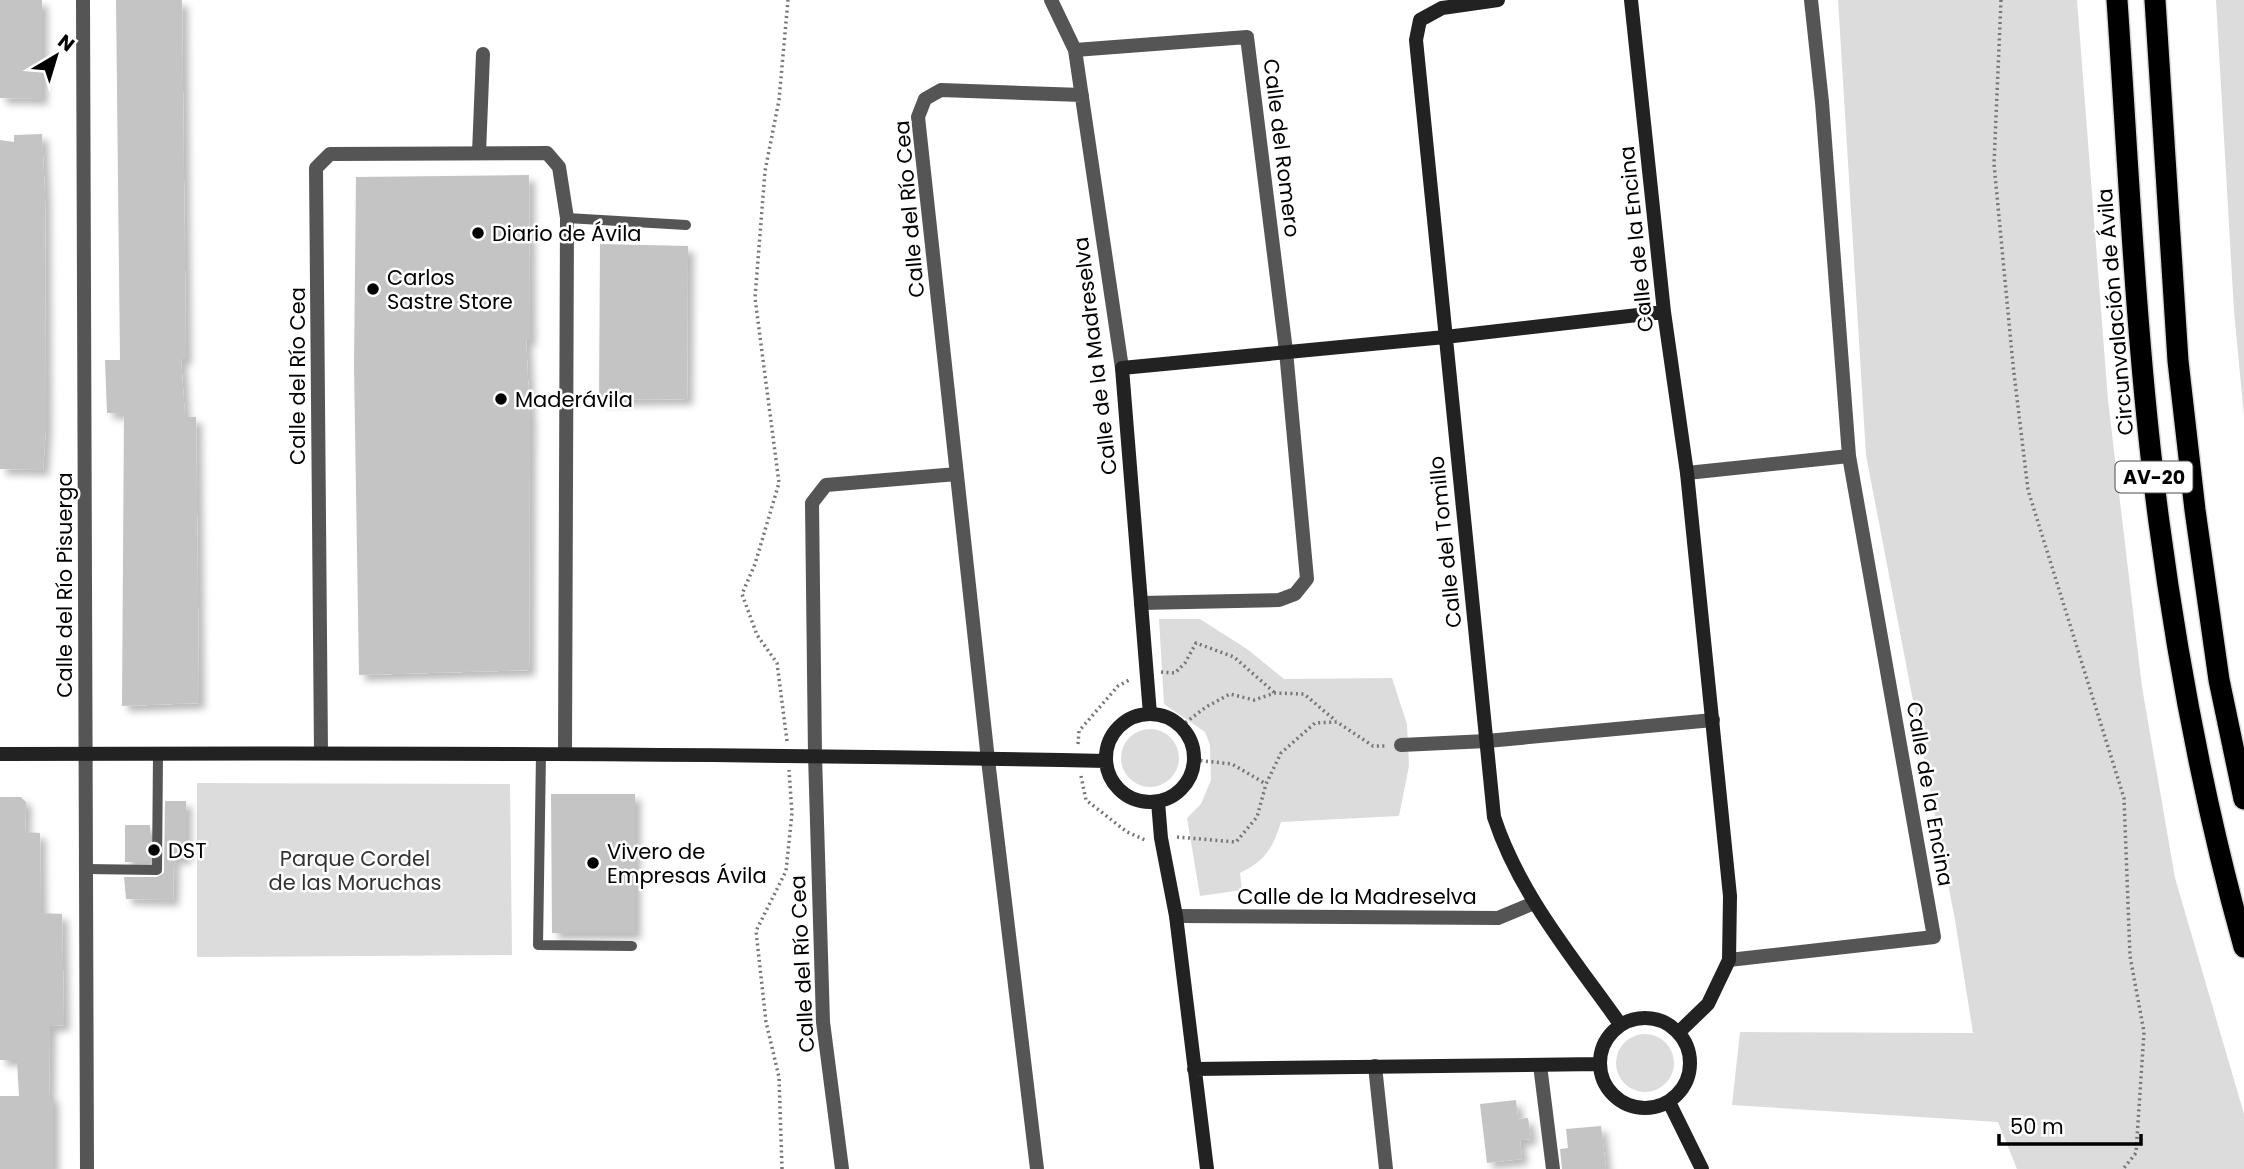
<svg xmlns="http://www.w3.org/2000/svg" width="2244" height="1169" viewBox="0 0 2244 1169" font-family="Poppins,sans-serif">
<defs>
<filter id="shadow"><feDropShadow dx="6" dy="6" stdDeviation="3.5" flood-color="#0004"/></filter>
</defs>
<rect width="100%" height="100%" fill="#fff"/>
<path fill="#dcdcdc" d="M 1838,0 L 2077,0 L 2108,400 L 2142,687 L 2175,878 L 2244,1114 L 2244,1169 L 2017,1169 L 1998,1122 L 1732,1105 L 1740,1032 L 1973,1033 L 1955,920 L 1866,455 Z
M 2216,0 L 2244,0 L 2244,417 L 2234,311 Z
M 1159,619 L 1200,619 L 1247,649 L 1284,679 L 1392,678 L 1407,724 L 1409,766 L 1399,816 L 1281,822 C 1273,848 1265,861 1240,873 L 1242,890 L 1200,896 L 1187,818 L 1201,804 L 1211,780 L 1210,745 L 1205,732 L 1164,704 Z
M1121 758a29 29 0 1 1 58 0a29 29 0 1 1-58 0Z
M 197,783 L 510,784 L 512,955 L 197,957 Z
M1616 1063a29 29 0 1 1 58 0a29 29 0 1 1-58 0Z"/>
<path fill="#c4c4c4" filter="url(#shadow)" d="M 0,0 L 42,0 L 42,99 L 0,98 Z
M 116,0 L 182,0 L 186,359 L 181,359 L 185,417 L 196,417 L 199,703 L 122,706 L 124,414 L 107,413 L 105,360 L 120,360 Z
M 42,134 L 45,197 L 46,427 L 43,470 L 0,469 L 0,140 L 14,142 L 14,135 Z
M 529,175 L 530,340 L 526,340 L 530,417 L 529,670 L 359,675 L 354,365 L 356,177 Z
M 600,244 L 688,246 L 687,399 L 599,400 Z
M 551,794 L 635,794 L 635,933 L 552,933 Z
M 0,797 L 21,797 L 26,802 L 25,832 L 40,833 L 41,913 L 62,914 L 64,1025 L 50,1026 L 49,1096 L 53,1096 L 53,1169 L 0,1169 L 0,1096 L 19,1096 L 17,1060 L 0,1060 Z
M 165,801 L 186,801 L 186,858 L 174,858 L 173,900 L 126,899 L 124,877 L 157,877 L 164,873 Z
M 125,825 L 150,825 L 150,862 L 125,862 Z
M 1516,1100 L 1518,1119 L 1528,1118 L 1531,1139 L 1520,1140 L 1522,1159 L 1487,1163 L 1480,1104 Z
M 1601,1126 L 1606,1169 L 1562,1169 L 1560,1149 L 1568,1148 L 1566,1129 Z"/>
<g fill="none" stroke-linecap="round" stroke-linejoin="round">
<defs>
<path id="highway" d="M 2117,0 C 2129,174 2136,349 2159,522 C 2178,665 2205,808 2244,947
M 2155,0 L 2178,361 L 2195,510 L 2219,680 L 2244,799"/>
</defs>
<use href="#highway" stroke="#dbdbdb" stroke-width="24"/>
<path stroke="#777" stroke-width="3.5" stroke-dasharray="2 3.5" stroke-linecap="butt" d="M 2001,0 L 1994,164 L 2013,365 L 2028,490 L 2124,798 L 2130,956 L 2144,1032 L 2136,1153 L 2123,1169
M 1161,672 L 1175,673 L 1185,663 L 1196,643 L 1234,657 L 1275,693
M 1181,726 L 1206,707 L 1230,694 L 1254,700 L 1275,693 L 1304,694 L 1336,721
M 787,741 L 777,663 L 757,635 L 742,594 L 755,564 L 779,483 L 755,298 L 765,171 L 779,100 L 788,0
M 1078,744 L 1079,731 L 1118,686 L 1131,679
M 1195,760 L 1232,764 L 1266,784
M 1081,776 L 1086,800 L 1127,832 L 1145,840
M 1177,837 L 1236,842 L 1257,817 L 1266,784 L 1281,753 L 1315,723 L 1337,722 L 1373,746 L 1385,746
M 782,1169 L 779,1077 L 766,1022 L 756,931 L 786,871 L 792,813 L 789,770"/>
<path stroke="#555" stroke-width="10" d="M 567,218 L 686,225
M 541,754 L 538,945 L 632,946
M 86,869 L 157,870 L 158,754"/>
<path stroke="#555" stroke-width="14" d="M 83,0 L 87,1169
M 1051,0 L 1075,50 L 1122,368
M 1075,50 L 1247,37 L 1286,351 L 1307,579 L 1295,594 L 1279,600 L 1141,603
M 479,153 L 483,54
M 1687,473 L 1849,456
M 1401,745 L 1487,741 L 1713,720
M 321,752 L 316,168 L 330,154 L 547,153 L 559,167 L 567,218 L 565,753
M 1176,916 L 1498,918 L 1534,903
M 1729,960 L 1934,937 L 1849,456 L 1822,102 L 1811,0
M 1540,1065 L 1553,1169
M 1375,1066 L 1386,1169
M 842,1169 L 823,1022 L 815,755 L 812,503 L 826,485 L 957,474
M 1037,1169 L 988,760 L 918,117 L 925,99 L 941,90 L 1082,95"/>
<path stroke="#222" stroke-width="14" d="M 1498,0 L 1442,8 L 1420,20 L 1416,40 L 1494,817 C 1519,894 1574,959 1620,1024
M 1631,0 L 1664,312 L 1687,473 L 1730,896 L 1729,960 L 1708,1004 L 1679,1032
M1106 758a44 44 0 1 1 88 0a44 44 0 1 1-88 0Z
M 1150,714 L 1122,368 L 1445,337 L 1664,312
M 0,754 C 369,753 737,753 1106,761
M 1158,802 L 1161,838 L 1176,916 L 1207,1169
M1600 1063a45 45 0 1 1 90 0a45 45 0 1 1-90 0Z
M 1194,1069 L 1599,1064
M 1669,1102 L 1702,1169"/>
<use href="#highway" stroke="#000" stroke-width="21"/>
</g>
<g fill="#000" stroke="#fff" stroke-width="2.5">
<circle cx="478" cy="233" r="7"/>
<circle cx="373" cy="289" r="7"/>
<circle cx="501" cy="399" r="7"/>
<circle cx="154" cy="850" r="7"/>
<circle cx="593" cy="863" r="7"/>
</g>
<g text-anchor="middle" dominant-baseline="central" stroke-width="5" stroke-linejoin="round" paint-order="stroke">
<rect fill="#fff" stroke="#4c4c4c" stroke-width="2" x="2115.5" y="461.5" width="77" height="31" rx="5"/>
<g font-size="19" font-weight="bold" fill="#000">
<text x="2154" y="477">AV-20</text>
</g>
<g font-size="21" fill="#000" stroke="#fff">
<text transform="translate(1282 148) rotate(83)">Calle del Romero</text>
<text transform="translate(909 209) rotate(-95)">Calle del Río Cea</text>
<text transform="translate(1636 239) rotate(-96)">Calle de la Encina</text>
<text transform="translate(2115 312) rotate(-95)">Circunvalación de Ávila</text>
<text transform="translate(1095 356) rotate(-97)">Calle de la Madreselva</text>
<text transform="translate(297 376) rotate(-90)">Calle del Río Cea</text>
<text transform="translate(1445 542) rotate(-96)">Calle del Tomillo</text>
<text transform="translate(64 585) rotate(-90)">Calle del Río Pisuerga</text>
<text transform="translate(1930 794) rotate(80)">Calle de la Encina</text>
<text x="1357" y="896">Calle de la Madreselva</text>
<text transform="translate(802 964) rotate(-93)">Calle del Río Cea</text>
</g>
<g font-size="21" fill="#000" stroke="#fff" text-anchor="start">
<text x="492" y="233">Diario de Ávila</text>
<text x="387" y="277">Carlos<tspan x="387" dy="24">Sastre Store</tspan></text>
<text x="515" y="399">Maderávila</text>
<text x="168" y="850">DST</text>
<text x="607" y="851">Vivero de<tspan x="607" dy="24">Empresas Ávila</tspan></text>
</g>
<g font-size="21" fill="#333" stroke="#fff">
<text x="355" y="858">Parque Cordel<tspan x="355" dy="24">de las Moruchas</tspan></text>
</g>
</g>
<g transform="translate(56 56) rotate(38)" stroke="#ffffff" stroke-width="5" paint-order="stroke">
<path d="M0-5L12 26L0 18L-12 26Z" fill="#000000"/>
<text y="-10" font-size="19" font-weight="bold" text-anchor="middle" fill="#000000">N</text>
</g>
<path d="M1999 1134v10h142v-10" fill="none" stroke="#000000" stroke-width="3.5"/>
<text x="2010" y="1134" font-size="21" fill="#000000" stroke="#ffffff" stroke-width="5" paint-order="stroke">50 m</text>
</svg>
